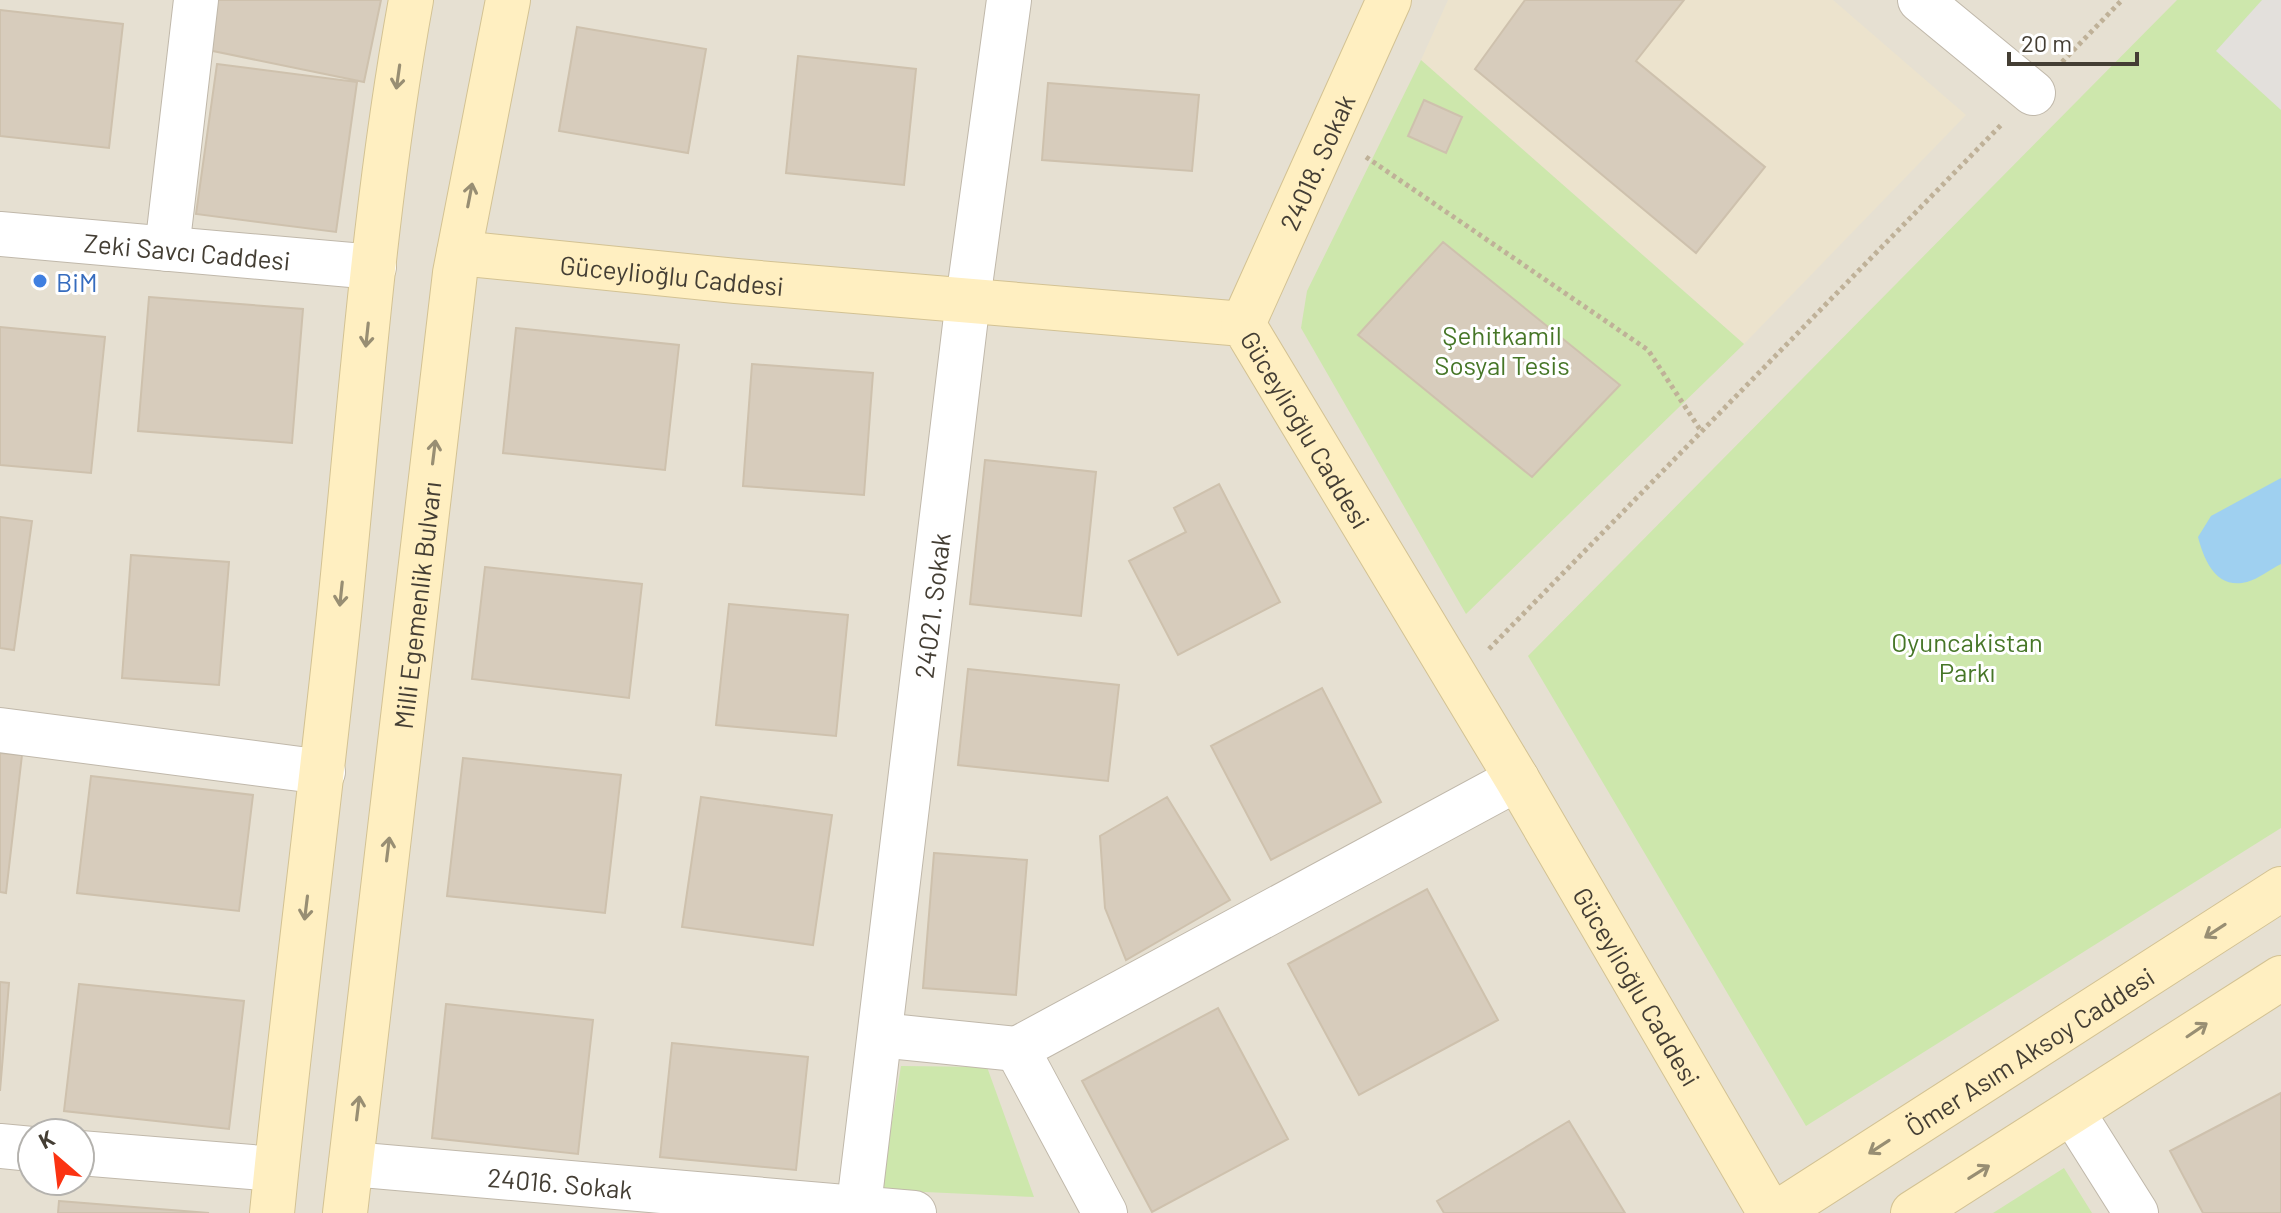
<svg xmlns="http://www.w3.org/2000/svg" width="2281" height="1213" viewBox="0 0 2281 1213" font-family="Barlow,sans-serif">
<rect width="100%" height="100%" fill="#f2eee4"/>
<path fill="#e6e0d2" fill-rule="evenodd" d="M 0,0 L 2281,0 L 2281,1213 L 0,1213 ZM 32,1133 L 80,1133 L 80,1181 L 32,1181 Z"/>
<path fill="#ece3cd" d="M 1448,0 L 1833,0 L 1966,115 L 1744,344 L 1421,60 Z"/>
<path fill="#cde7ac" d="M 2177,0 L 2281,0 L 2281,828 L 1806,1126 L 1528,656 Z
M 1421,60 L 1744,344 L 1466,614 L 1301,328 L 1307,291 Z
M 901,1066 L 987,1067 L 1034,1197 L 881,1190 Z
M 2064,1168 L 2092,1213 L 1993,1213 Z"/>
<path fill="#e3e0dc" d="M 2262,0 L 2281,0 L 2281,110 L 2216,51 Z"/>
<path fill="#9fd0f0" d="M 2281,478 L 2281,564 C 2271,569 2258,579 2247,582 C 2216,590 2204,560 2198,537 L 2211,516 Z"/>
<path fill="#d7ccbc" stroke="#cec1ad" stroke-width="2" d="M 208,0 L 381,0 L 364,82 L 198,48 Z
M 1525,0 L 1684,0 L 1636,61 L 1765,167 L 1696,253 L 1475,69 Z
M 0,10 L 123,24 L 109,148 L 0,136 Z
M 577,27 L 706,49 L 688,153 L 559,131 Z
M 798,56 L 916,69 L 904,185 L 786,173 Z
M 217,64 L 357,82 L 336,232 L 196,214 Z
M 1048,83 L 1199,95 L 1192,171 L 1042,160 Z
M 1424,100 L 1462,117 L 1446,153 L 1408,136 Z
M 1443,242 L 1620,385 L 1532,477 L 1358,335 Z
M 149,297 L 303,309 L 292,443 L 138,431 Z
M 0,327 L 105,337 L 91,473 L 0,465 Z
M 516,328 L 679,345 L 665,470 L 503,453 Z
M 752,364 L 873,373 L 864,495 L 743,486 Z
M 985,460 L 1096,472 L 1081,616 L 970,604 Z
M 1219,484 L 1280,602 L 1178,655 L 1129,561 L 1186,532 L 1174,508 Z
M 0,517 L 32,521 L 14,650 L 0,648 Z
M 131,555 L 229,562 L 219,685 L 122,678 Z
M 485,567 L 642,584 L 629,698 L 472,679 Z
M 729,604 L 848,615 L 836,736 L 716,725 Z
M 968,669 L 1119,685 L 1108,781 L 958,765 Z
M 1322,688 L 1381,802 L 1271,860 L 1211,746 Z
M 0,753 L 22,755 L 6,893 L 0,892 Z
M 463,758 L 621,775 L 605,913 L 447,896 Z
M 91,776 L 253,795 L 239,911 L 77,893 Z
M 701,797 L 832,815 L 813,945 L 682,927 Z
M 1167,797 L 1230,900 L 1126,960 L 1105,908 L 1100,836 Z
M 934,853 L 1027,860 L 1016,995 L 923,988 Z
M 1427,889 L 1498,1020 L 1359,1095 L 1288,964 Z
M 0,982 L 9,983 L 0,1091 Z
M 79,984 L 244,1001 L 229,1129 L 64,1111 Z
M 446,1004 L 593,1020 L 578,1154 L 432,1138 Z
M 1218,1008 L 1288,1139 L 1152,1212 L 1082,1081 Z
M 672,1043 L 808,1057 L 796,1170 L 660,1157 Z
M 2281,1093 L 2281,1213 L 2203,1213 L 2170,1151 Z
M 1569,1121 L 1625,1213 L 1444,1213 L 1437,1201 Z
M 59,1201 L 209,1213 L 58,1213 Z"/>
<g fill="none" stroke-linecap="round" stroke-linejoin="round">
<defs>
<g id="street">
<path d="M 1920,0 L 2033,93"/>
<path id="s1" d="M 0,234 L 374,267"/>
<path d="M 167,249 L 196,0"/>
<path d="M 0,730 L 323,772"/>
<path d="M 880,1035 L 1017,1049"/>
<path d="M 2073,1113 L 2136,1213"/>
<path d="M 0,1146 L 32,1149"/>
<path d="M 80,1153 L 276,1169"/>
<path id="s2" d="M 351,1164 L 914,1213"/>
<path id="s3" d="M 858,1213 L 968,300 L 1009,0"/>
<path d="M 1105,1213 L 1017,1049 L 1517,779"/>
</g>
<g id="secondary">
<path id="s4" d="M 459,253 L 736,281 L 1243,324 L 1517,779 L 1770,1213"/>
<path id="s5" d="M 1243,324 L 1389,0"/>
<path d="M 272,1213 C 292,1013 318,815 339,615 C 360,410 374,203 411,0"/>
<path id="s6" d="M 345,1213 L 455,273 L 508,0"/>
<path id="s7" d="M 1777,1213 L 2281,889"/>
<path d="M 1913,1213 L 2281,978"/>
</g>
</defs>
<use href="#street" stroke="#c0b8aa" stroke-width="46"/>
<use href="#secondary" stroke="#d3c293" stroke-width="46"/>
<path stroke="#bfb198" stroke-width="5" stroke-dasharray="4 4" stroke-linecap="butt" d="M 2062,62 L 2122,0
M 1366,157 L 1648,350 L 1701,431
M 1489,649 L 2002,124"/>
<use href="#street" stroke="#fff" stroke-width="44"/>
<use href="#secondary" stroke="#ffefc1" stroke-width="44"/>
</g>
<defs><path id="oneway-shaft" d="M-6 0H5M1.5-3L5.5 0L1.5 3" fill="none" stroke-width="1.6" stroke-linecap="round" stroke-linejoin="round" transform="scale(2)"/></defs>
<g stroke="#988e73">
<use href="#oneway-shaft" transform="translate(398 77) rotate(98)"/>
<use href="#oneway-shaft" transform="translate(470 195) rotate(-79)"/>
<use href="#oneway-shaft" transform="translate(367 335) rotate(96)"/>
<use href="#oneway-shaft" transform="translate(434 452) rotate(-83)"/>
<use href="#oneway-shaft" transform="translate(341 594) rotate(96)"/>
<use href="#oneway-shaft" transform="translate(388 849) rotate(-83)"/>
<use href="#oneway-shaft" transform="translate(306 908) rotate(97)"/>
<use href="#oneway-shaft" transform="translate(2215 931) rotate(147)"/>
<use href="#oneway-shaft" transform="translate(2197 1030) rotate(-34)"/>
<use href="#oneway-shaft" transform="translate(358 1108) rotate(-83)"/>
<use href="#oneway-shaft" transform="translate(1879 1147) rotate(147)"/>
<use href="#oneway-shaft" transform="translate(1979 1172) rotate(-32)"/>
</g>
<circle fill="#3f7fe0" stroke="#fff" stroke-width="3" cx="40" cy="281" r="8"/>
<g text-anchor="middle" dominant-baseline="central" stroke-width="6" stroke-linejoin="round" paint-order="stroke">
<g font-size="26" fill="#443e34" stroke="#fff">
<text stroke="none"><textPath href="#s5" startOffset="178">24018. Sokak</textPath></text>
<text stroke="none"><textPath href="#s1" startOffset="188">Zeki Savcı Caddesi</textPath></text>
<text stroke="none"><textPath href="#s4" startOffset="214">Güceylioğlu Caddesi</textPath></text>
<text stroke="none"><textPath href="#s4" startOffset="910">Güceylioğlu Caddesi</textPath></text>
<text stroke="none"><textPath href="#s6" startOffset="612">Milli Egemenlik Bulvarı</textPath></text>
<text stroke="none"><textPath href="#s3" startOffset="612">24021. Sokak</textPath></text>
<text stroke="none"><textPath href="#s4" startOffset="1558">Güceylioğlu Caddesi</textPath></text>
<text stroke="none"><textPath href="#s7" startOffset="300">Ömer Asım Aksoy Caddesi</textPath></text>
<text stroke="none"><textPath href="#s2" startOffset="210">24016. Sokak</textPath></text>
</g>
<g font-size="26" fill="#366cbe" stroke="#fff" text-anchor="start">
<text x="56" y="281">BiM</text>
</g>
<g font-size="26" fill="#467627" stroke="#fff">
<text x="1502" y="334">Şehitkamil<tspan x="1502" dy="30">Sosyal Tesis</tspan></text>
<text x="1967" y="641">Oyuncakistan<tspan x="1967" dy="30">Parkı</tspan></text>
</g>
</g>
<g transform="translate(56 1157) rotate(332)"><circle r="38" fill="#ffffff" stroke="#b4b2ae" stroke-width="2"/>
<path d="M0-6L14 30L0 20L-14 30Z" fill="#fb3312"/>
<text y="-12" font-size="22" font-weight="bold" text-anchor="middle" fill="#443e34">K</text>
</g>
<path d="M2009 52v12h128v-12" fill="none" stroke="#443e34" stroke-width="4"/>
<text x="2021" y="52" font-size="24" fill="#443e34" stroke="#ffffff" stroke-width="6" paint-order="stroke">20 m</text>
</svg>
